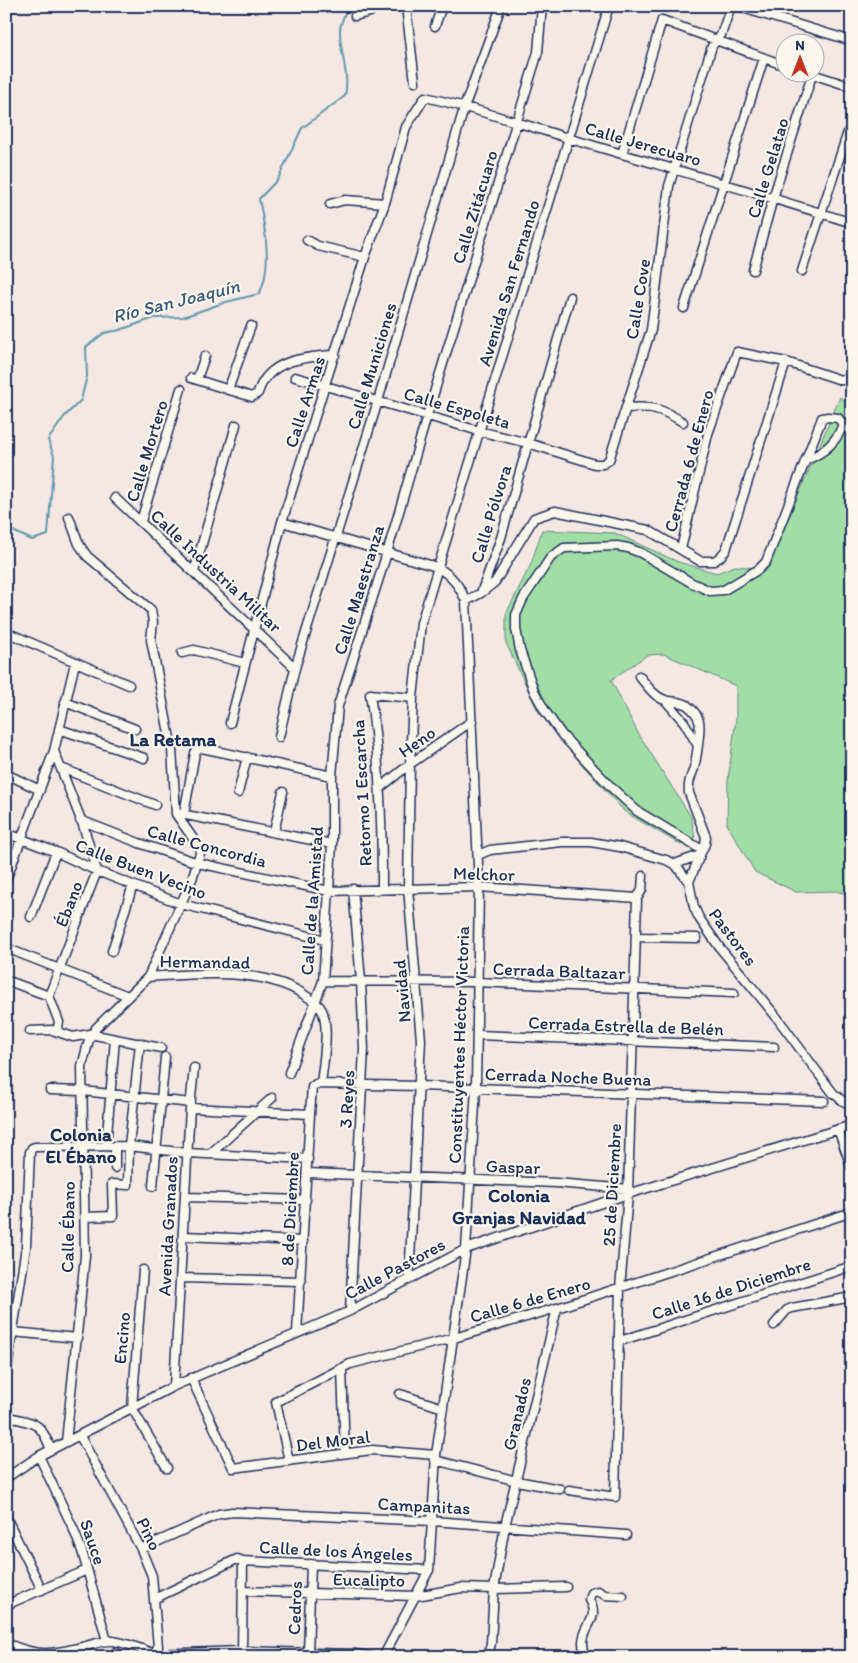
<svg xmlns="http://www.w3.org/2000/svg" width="858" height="1663" viewBox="0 0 858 1663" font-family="Itim,sans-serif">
<rect width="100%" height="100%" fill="#f5e7e2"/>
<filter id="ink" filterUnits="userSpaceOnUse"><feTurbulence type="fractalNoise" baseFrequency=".02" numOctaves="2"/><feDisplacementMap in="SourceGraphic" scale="10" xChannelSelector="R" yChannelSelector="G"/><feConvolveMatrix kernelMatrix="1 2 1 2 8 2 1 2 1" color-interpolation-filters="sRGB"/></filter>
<g filter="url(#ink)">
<path fill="#a1dea6" stroke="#5e8682" d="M 840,397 L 852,405 L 852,895 L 835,891 L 796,892 L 755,872 L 727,824 L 728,780 L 736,718 L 736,686 L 664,654 L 647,655 L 611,680 L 638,733 L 691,817 L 695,838 L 681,845 L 625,812 L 585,768 L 538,711 L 506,643 L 506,614 L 531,564 L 542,530 L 615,533 L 678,562 L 717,573 L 735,566 L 767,569 Z"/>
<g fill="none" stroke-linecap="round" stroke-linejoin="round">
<path stroke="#5f98ae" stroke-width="2" d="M 6,526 L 15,532 L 32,540 L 48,535 L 54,456 L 48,440 L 64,417 L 81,400 L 87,376 L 86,347 L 104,333 L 120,330 L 154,318 L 183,317 L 226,302 L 259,294 C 273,268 265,227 259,199 L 278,179 L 302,128 L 345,96 C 350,73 339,51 340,29 C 341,22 345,13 348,6"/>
<defs>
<path id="minor" d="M 406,6 L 415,82
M 736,6 L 852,41
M 355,16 L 370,12 L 369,6
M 435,26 L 442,6
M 806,72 L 852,87
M 622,154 L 662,20 L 786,66
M 330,204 L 345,200 L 385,203
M 307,240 L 318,246 L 365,257
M 753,270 L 773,198 L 812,75
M 802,271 L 852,120
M 684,308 L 764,58
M 295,377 L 479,431 L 528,443 L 595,464 L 603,464 L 609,460 L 651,330 L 669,186 L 712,46 L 721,35 L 731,6
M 191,378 L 252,397 L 258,393 C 268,359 306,357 335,355
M 197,379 L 205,356
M 228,390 L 251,326
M 626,408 C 653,406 660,408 683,422
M 115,498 L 295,668
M 141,521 L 181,389
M 282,522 L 437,567 C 452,576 459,585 466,601 L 479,887 L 476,1088 L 466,1249 L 436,1455 L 429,1570 L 383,1657
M 681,549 L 708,434 L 737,352 L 786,362 L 841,380 L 852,379
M 194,572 L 236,425
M 481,593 L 501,538 L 570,297
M 466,601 L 481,593 L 495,582 L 534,518 L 555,511 L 648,530 L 700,561 L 714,561 L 720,557 L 726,550 L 786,362
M 6,632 L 129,685
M 182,653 L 194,650 L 245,663
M 639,676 C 647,685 653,696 665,700 C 672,702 680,701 687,705 C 692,709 698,715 699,721 C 701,727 696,764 693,771 C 690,779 688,784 689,793 L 706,837 L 705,844 L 700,855 L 675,864
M 665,700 L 684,722 L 697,744
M 65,702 L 135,729
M 230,723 L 282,522 L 365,257 L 385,203 L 406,127 L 425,97 C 475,108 522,124 571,139 C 665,167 759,193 852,223
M 59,729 L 144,758
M 279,737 L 295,668 L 378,401 L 465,105 L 499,12 L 499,6
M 61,768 L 155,805
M 6,774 L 40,790
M 380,788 L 410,764 L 472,721
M 238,793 L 247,757
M 181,814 L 332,844
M 184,814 L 195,753 L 198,749 L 202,748 L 332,776
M 80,820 L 139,843 L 198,863 L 329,891 L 479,887 L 637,898
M 274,832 L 283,792
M 6,833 L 56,852 L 97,871 L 181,904 L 325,940
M 702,850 L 637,811 L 611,787 L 562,735 L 545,711 L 534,691 L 520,650 L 516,629 L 516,615 L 523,599 L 551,557 L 564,548 L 617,546 L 628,548 L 641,553 L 692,583 L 710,591 L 724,590 L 759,569 L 766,562 L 822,418 L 828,417 L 838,418 L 843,424 C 837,442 824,453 806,460
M 478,855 L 490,850 L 562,842 L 591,842 L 620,847 L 666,860 L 675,864 L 689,882 L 694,907 L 699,918 L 720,948 L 775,1015 L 833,1093 L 843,1101 L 852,1105
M 6,880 L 54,751 L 75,663
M 689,882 L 700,855
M 382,889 C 382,822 380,761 370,694 L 413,698
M 31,917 L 56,852
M 636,937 L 697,938
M 6,948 L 128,996
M 112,951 L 133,885
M 148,977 C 198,974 267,966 309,998 C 312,1000 318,1004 320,1007 C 331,1021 323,1066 321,1083
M 323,981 L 477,982 L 734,993
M 11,982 L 49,996
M 49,996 L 97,871 L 83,825 L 54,751
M 49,996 L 59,1022 L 57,1032
M 30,1031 L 52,1030 L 73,1037 L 90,1034 L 161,1048
M 477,1035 L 774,1047
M 289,1073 L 323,981 L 332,844 L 332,776 L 338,706 L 387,553 L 427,416 L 538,52 L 542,6
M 50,1090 L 83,1091 L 191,1103
M 190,1108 L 310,1114
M 838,1129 L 852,1169
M 106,1146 L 115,1039
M 210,1154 L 272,1098
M 115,1168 L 115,1146
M 307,1173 L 556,1183 L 629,1189
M 153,1186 L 165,1057
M 186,1197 L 306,1200
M 85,1217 L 113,1216 L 112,1184 L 128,1185 L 129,1146 L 140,1043
M 184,1236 L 303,1241
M 143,1270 L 132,1408 L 167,1468
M 181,1278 L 301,1281
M 409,1280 L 421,1040 L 408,888 L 410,764 L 413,698 L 421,623 L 609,6
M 350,1311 L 364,1049 L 361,981 L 353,889
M 774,1325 L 787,1310 L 792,1308 L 852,1297
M 12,1332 L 78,1338
M 297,1333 L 310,1114 L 312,1087 L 316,1084 L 420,1086 L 824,1101
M 620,1341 L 852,1266
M 342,1368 L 345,1453
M 6,1375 L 26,1247 L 30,1152 L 32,1148 L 35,1147 L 129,1146 L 187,1153 L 308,1159
M 191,1378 L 233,1468 L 372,1450 L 436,1455
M 174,1386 L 190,1108 L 194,1068
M 400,1394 L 443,1408
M 6,1416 C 35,1424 40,1420 51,1450
M 80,1436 L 141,1549 L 152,1576 L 158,1647 L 154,1654
M 66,1442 L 85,1256 L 82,1066 L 89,1040 L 96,1028 L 148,977 L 192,879 L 201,850 L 176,814 L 172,749 L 151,640 L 153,622 L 151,610 L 87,556 L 79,544 L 69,517
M 39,1456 L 73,1528 L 82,1551 L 107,1641
M 435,1460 L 517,1481 L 560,1489
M 289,1461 L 276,1402 L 350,1364 L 454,1338 L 557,1308 L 852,1212
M 6,1478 L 39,1456 L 174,1386 L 350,1311 L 466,1249 L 628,1194 L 852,1125
M 569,1490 L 615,1497 L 620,1289 L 628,1194 L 637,898 L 642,890 L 643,876
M 6,1517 L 42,1590
M 141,1549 L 219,1514 L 232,1512 L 432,1521 L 626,1535
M 243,1591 L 416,1596 L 461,1588 L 494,1589 L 566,1587
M 154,1599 L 237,1559 L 243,1561 L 429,1570
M 6,1605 L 87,1570
M 6,1643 C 39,1658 53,1654 86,1646 C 94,1644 104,1640 113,1641 C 127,1643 142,1649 154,1654 L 155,1657
M 116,1652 L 117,1657
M 308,1653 L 311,1564
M 154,1654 L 242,1651 L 355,1654 L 372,1657
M 242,1657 L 243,1561
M 488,1657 L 491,1643 L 494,1589 L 505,1526 L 557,1308
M 585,1657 C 584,1652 583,1646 583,1641 C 585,1623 600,1619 589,1600 L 591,1593 L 598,1591 L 605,1595 L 623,1596"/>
</defs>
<use href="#minor" stroke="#1b2f5e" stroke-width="11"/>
<use href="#minor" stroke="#fbf7ec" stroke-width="8"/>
</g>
</g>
<g text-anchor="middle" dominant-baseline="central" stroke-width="4.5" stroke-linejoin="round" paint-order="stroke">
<g font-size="18" fill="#1b2f5e" stroke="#fbf7ec">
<text transform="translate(643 144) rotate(16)">Calle Jerecuaro</text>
<text transform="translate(768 168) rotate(-73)">Calle Gelatao</text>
<text transform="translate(475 207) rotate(-73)">Calle Zitácuaro</text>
<text transform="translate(509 283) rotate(-73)">Avenida San Fernando</text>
<text transform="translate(638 299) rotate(-81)">Calle Cove</text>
<text transform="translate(372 366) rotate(-73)">Calle Municiones</text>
<text transform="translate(305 402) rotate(-72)">Calle Armas</text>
<text transform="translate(457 408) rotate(16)">Calle Espoleta</text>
<text transform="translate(147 451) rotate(-73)">Calle Mortero</text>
<text transform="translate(689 461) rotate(-75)">Cerrada 6 de Enero</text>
<text transform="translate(491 514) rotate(-73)">Calle Pólvora</text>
<text transform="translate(216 571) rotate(43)">Calle Industria Militar</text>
<text transform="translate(359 590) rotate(-73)">Calle Maestranza</text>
<text transform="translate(417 742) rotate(-35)">Heno</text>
<text transform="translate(362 793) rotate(-93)">Retorno 1 Escarcha</text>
<text transform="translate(207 846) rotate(15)">Calle Concordia</text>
<text transform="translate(141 869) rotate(21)">Calle Buen Vecino</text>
<text transform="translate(484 874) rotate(2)">Melchor</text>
<text transform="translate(312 901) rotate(-86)">Calle de la Amistad</text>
<text transform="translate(69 904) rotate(-69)">Ébano</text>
<text transform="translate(733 937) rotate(53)">Pastores</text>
<text transform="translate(205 962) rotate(1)">Hermandad</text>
<text transform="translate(559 971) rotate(2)">Cerrada Baltazar</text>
<text transform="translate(402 991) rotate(-95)">Navidad</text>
<text transform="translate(626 1026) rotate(2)">Cerrada Estrella de Belén</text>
<text transform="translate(459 1045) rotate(-88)">Constituyentes Héctor Victoria</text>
<text transform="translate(568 1077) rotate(2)">Cerrada Noche Buena</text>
<text transform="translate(347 1099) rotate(-87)">3 Reyes</text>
<text transform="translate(513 1167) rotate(2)">Gaspar</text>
<text transform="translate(612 1185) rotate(-87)">25 de Diciembre</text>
<text transform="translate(290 1209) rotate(-87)">8 de Diciembre</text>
<text transform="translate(168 1226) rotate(-87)">Avenida Granados</text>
<text transform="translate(68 1227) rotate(-89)">Calle Ébano</text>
<text transform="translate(395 1269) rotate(-28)">Calle Pastores</text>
<text transform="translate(731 1289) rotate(-18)">Calle 16 de Diciembre</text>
<text transform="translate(530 1300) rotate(-16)">Calle 6 de Enero</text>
<text transform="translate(122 1338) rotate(-85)">Encino</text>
<text transform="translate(517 1414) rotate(-77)">Granados</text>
<text transform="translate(333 1441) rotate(-7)">Del Moral</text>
<text transform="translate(424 1506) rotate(3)">Campanitas</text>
<text transform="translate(149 1534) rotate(64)">Pino</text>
<text transform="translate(93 1542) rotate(71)">Sauce</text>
<text transform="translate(336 1551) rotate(3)">Calle de los Ángeles</text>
<text transform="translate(369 1580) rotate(1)">Eucalipto</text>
<text transform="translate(295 1608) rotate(-88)">Cedros</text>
</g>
<g font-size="19" font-style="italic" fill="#375b80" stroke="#fbf7ec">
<text transform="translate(176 301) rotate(-14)">Río San Joaquín</text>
</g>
<g font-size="19" font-weight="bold" fill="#1b2f5e" stroke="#fbf7ec">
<text x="173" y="739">La Retama</text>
<text x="81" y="1134">Colonia<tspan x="81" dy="22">El Ébano</tspan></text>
<text x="519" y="1195">Colonia<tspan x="519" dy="22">Granjas Navidad</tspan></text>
</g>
</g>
<rect width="858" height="1663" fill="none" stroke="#fbf7ec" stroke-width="25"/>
<rect x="12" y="12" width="833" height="1638" fill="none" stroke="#1b2f5e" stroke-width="2" filter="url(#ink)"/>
<g transform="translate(800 58)"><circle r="24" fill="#fbf7ec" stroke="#a1a7b3"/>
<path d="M0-4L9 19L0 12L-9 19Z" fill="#c8321e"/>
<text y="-8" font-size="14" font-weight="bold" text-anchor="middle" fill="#1b2f5e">N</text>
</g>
</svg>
